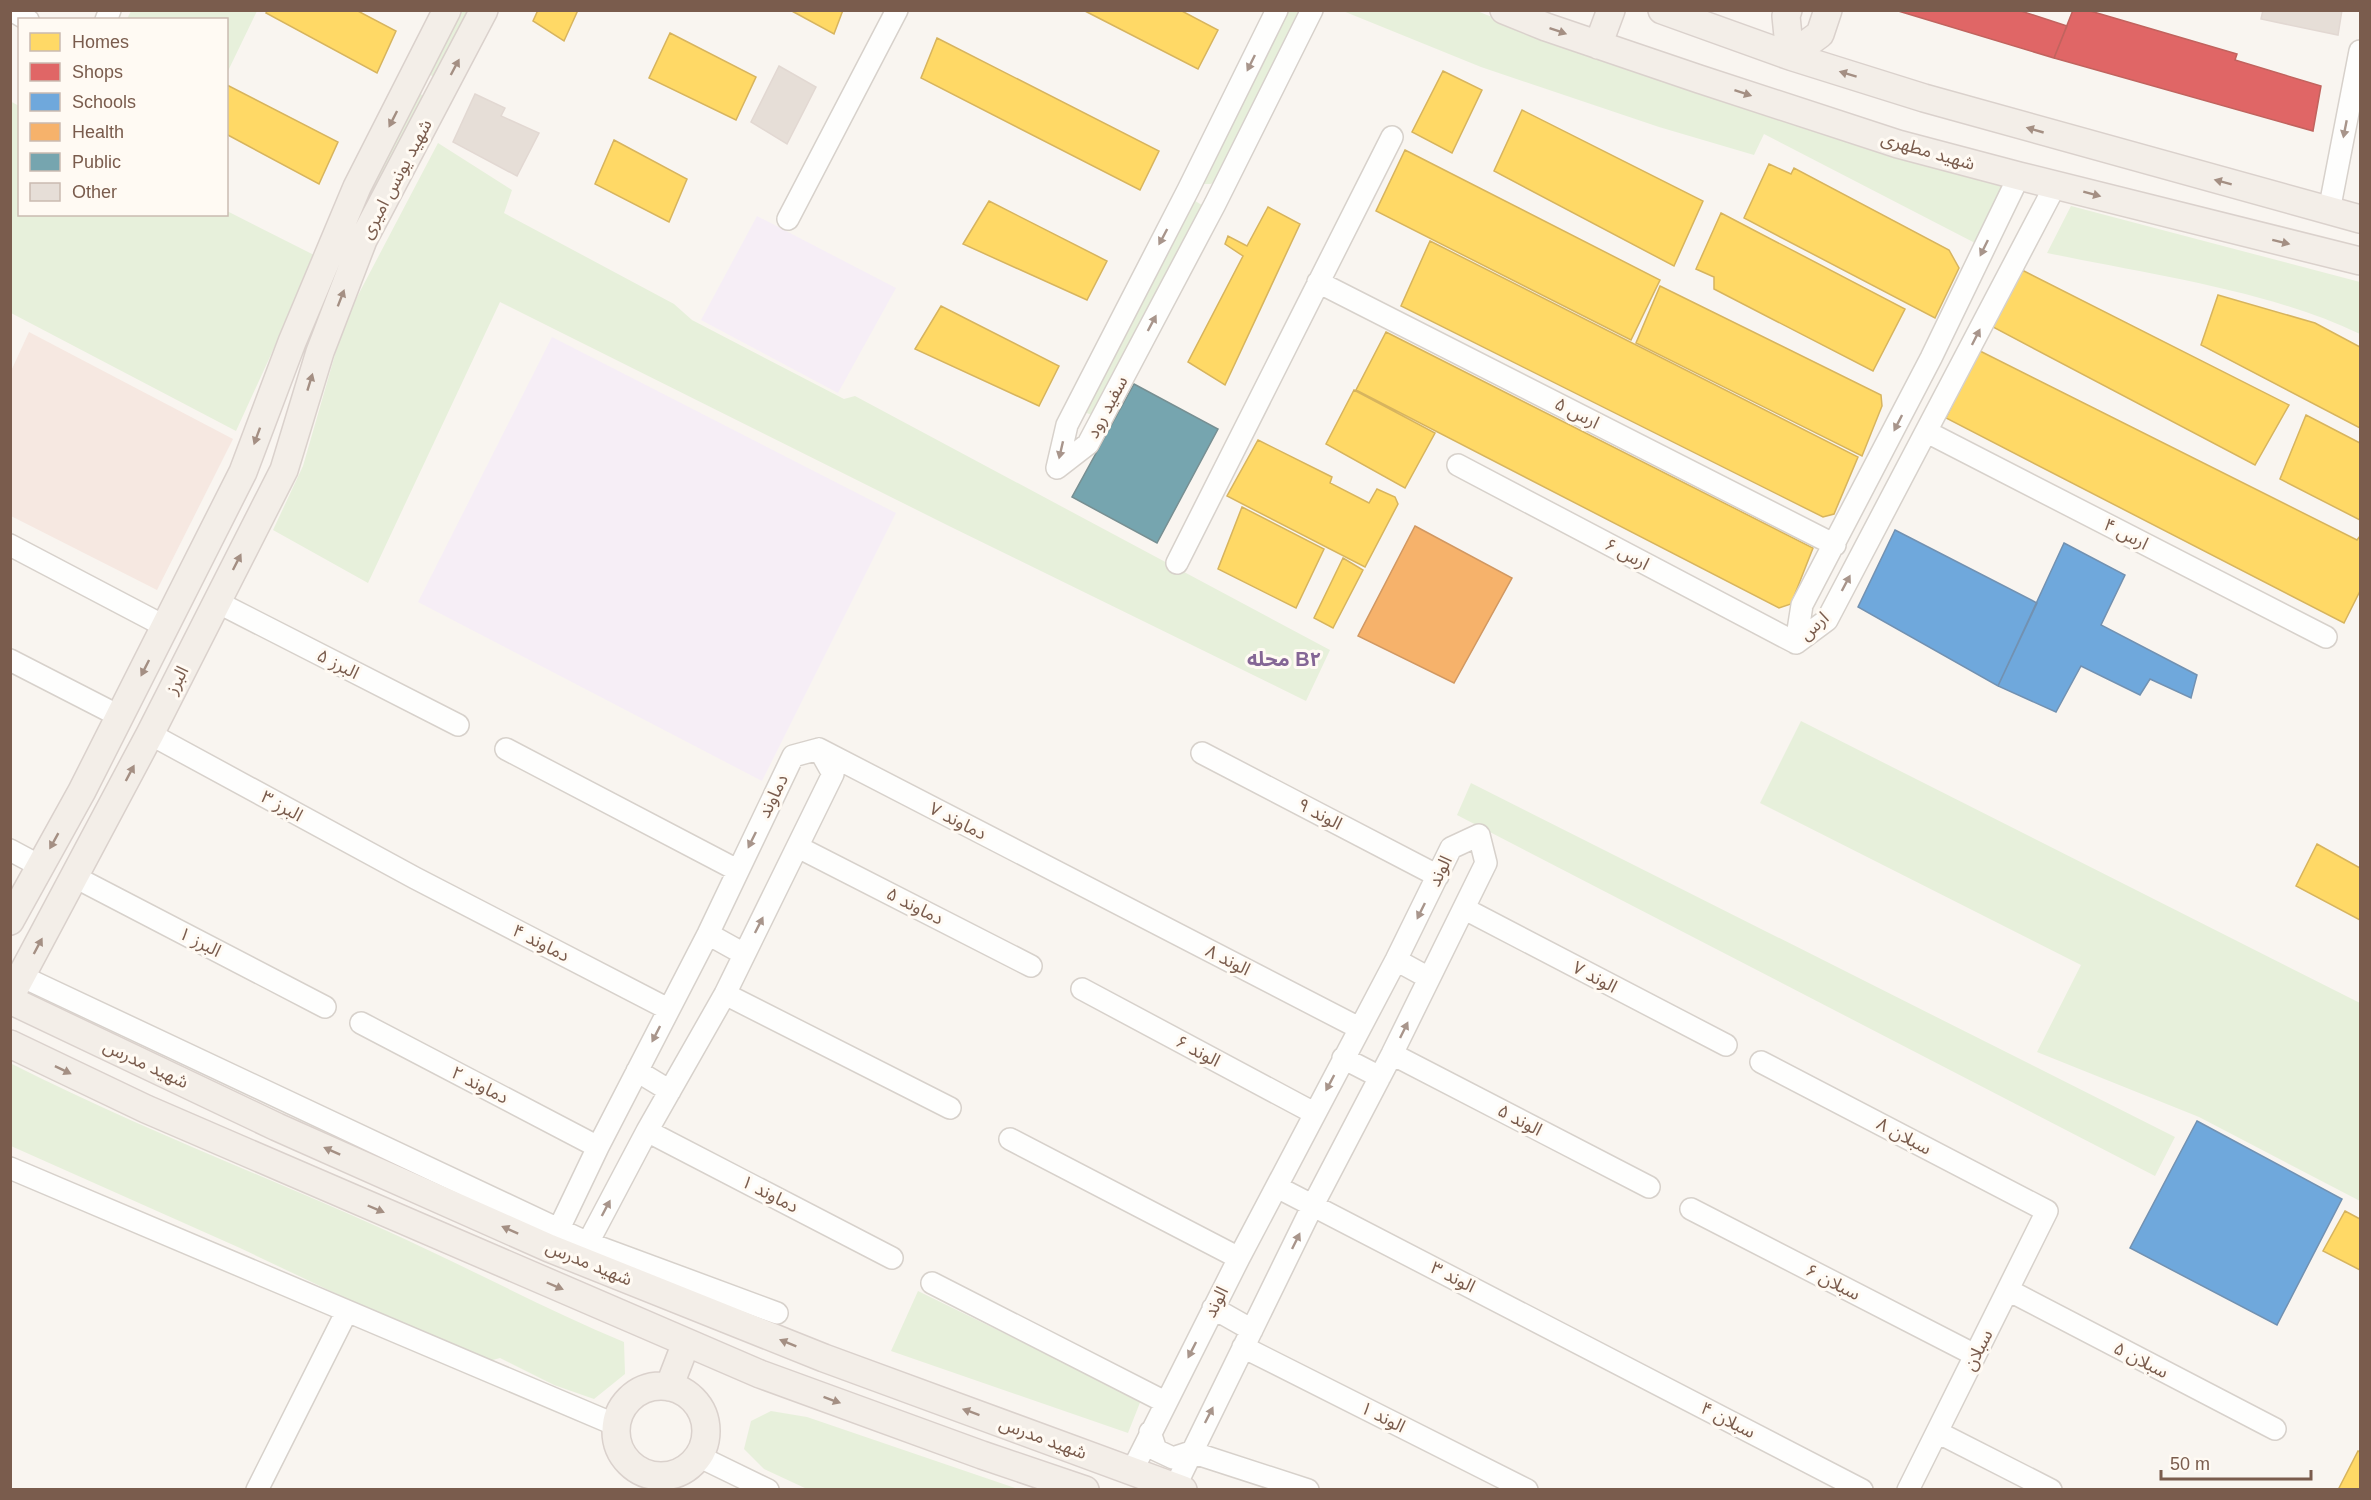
<svg xmlns="http://www.w3.org/2000/svg" width="2371" height="1500" viewBox="0 0 2371 1500" font-family="Arial,'Noto Sans Arabic',sans-serif">
<rect width="100%" height="100%" fill="#f9f5f0"/>
<path fill="#f6e8e1" d="M 29,332 L 233,439 L 157,590 L 11,516 L 11,371 Z"/>
<path fill="#f6eef6" d="M 757,216 L 896,288 L 838,393 L 701,320 Z
M 552,337 L 896,513 L 762,781 L 418,602 Z"/>
<path fill="#e7f0db" d="M 131,11 L 131,10 L 257,11 L 227,73 L 226,20 L 127,19 Z
M 458,11 L 473,11 L 439,79 L 426,73 Z
M 1286,11 L 1302,11 L 1217,180 L 1211,184 L 1203,184 L 1202,177 Z
M 1343,11 L 1477,11 L 1552,41 L 1995,176 L 2002,188 L 1975,243 L 1764,134 L 1754,155 L 1659,127 L 1481,67 Z
M 414,91 L 430,99 L 363,223 L 351,218 Z
M 10,101 L 19,106 L 20,214 L 226,214 L 227,211 L 316,256 L 236,431 L 11,313 Z
M 438,143 L 512,190 L 504,213 L 674,304 L 692,320 L 844,399 L 855,396 L 1330,650 L 1306,701 L 951,527 L 500,302 L 368,583 L 273,530 L 303,466 L 345,320 Z
M 1192,199 L 1205,207 L 1094,416 L 1082,411 Z
M 2071,206 L 2360,282 L 2360,334 C 2268,290 2148,274 2047,253 Z
M 1801,721 L 2360,1003 L 2360,1201 L 2199,1117 L 2037,1052 L 2081,965 L 1760,803 Z
M 1471,783 L 2175,1137 L 2155,1176 L 1457,815 Z
M 10,1063 C 132,1125 260,1174 385,1230 C 465,1266 543,1308 624,1342 L 625,1374 L 594,1399 L 554,1385 L 500,1358 L 482,1363 L 240,1248 L 11,1146 Z
M 918,1291 L 1141,1400 L 1128,1433 L 891,1351 Z
M 771,1411 L 807,1417 L 1018,1489 L 807,1489 L 764,1469 L 744,1449 L 751,1421 Z"/>
<path fill="#ffd966" stroke="#d7b45e" stroke-width="1.5" d="M 268,10 L 356,10 L 396,31 L 377,73 L 266,13 Z
M 538,10 L 578,10 L 564,41 L 533,21 Z
M 790,10 L 843,10 L 834,34 Z
M 1083,10 L 1180,10 L 1218,30 L 1198,69 Z
M 670,33 L 756,77 L 736,120 L 649,78 Z
M 937,38 L 1159,151 L 1140,190 L 921,78 Z
M 1443,71 L 1482,90 L 1452,153 L 1412,132 Z
M 227,85 L 338,142 L 319,184 L 226,134 Z
M 1522,110 L 1703,201 L 1674,266 L 1494,171 Z
M 614,140 L 687,179 L 669,222 L 595,184 Z
M 1405,150 L 1660,280 L 1631,340 L 1376,211 Z
M 1769,164 L 1791,174 L 1794,168 L 1949,250 L 1959,268 L 1935,318 L 1744,218 Z
M 989,201 L 1107,261 L 1087,300 L 963,244 Z
M 1268,207 L 1300,224 L 1225,385 L 1188,362 L 1243,256 L 1225,244 L 1228,236 L 1247,246 Z
M 1721,213 L 1905,309 L 1873,371 L 1714,289 L 1714,277 L 1696,269 Z
M 1430,241 L 1858,457 L 1834,514 L 1823,517 L 1401,306 Z
M 2022,270 L 2289,405 L 2255,465 L 1993,327 Z
M 1660,286 L 1881,395 L 1882,406 L 1862,456 L 1636,343 Z
M 2218,295 L 2315,323 L 2360,347 L 2360,428 L 2201,345 Z
M 941,306 L 1059,366 L 1039,406 L 915,349 Z
M 1386,332 L 1813,548 L 1791,604 L 1779,608 L 1356,390 Z
M 1978,350 L 2357,540 L 2360,536 L 2360,591 L 2344,623 L 1946,418 Z
M 1354,390 L 1435,433 L 1405,488 L 1326,444 Z
M 2306,415 L 2360,443 L 2360,520 L 2280,479 Z
M 1258,440 L 1332,477 L 1330,483 L 1369,503 L 1377,489 L 1395,497 L 1398,504 L 1365,567 L 1227,496 Z
M 1242,507 L 1324,549 L 1296,608 L 1218,569 Z
M 1343,558 L 1363,570 L 1333,628 L 1314,618 Z
M 2317,844 L 2360,868 L 2360,920 L 2296,886 Z
M 2345,1211 L 2360,1219 L 2360,1270 L 2323,1251 Z
M 2358,1451 L 2360,1452 L 2360,1490 L 2338,1490 Z"/>
<path fill="#e06666" stroke="#c1635e" stroke-width="1.5" d="M 1895,10 L 2018,10 L 2067,26 L 2054,58 Z
M 2073,10 L 2087,10 L 2237,54 L 2235,60 L 2321,86 L 2313,131 L 2054,58 Z"/>
<path fill="#6fa8dc" stroke="#7291b1" stroke-width="1.5" d="M 1895,530 L 2037,603 L 1998,686 L 1858,607 Z
M 2064,543 L 2125,575 L 2101,625 L 2197,675 L 2191,698 L 2150,679 L 2140,695 L 2081,666 L 2056,712 L 1998,686 Z
M 2197,1121 L 2342,1199 L 2277,1325 L 2130,1248 Z"/>
<path fill="#f6b26b" stroke="#d19862" stroke-width="1.5" d="M 1415,526 L 1512,578 L 1454,683 L 1358,636 Z"/>
<path fill="#76a5af" stroke="#778f92" stroke-width="1.5" d="M 1134,384 L 1218,429 L 1157,543 L 1072,497 Z"/>
<path fill="#e6ded7" stroke="#e2d8d2" stroke-width="1.5" d="M 2263,10 L 2342,10 L 2338,35 L 2261,19 Z
M 779,66 L 816,87 L 787,144 L 751,122 Z
M 475,94 L 505,108 L 501,116 L 539,133 L 517,176 L 453,142 Z"/>
<g fill="none" stroke-linecap="round" stroke-linejoin="round">
<defs>
<path id="minor" d="M 11,10 L 28,20
M 1277,10 L 1188,190 L 1067,425 L 1057,468 L 1088,444 L 1215,204 L 1312,10
M 106,20 L 110,10
M 2329,211 L 2360,51
M 788,219 L 897,10
M 1318,282 L 1835,545
M 1927,432 L 2326,637
M 1458,465 L 1796,643
M 10,545 L 166,627
M 1177,563 L 1392,137
M 217,602 L 458,725
M 1796,643 L 1827,620 L 2056,184
M 1796,643 L 1802,605 L 1931,358 L 2019,176
M 10,660 L 121,717
M 150,734 L 415,878 L 668,1009
M 506,749 L 737,870
M 819,749 L 1359,1028
M 1202,753 L 1438,876
M 798,847 L 1031,966
M 10,850 L 40,866
M 75,877 L 325,1007
M 1465,909 L 1726,1045
M 708,934 L 744,954
M 1396,960 L 1429,978
M 21,976 L 588,1243 L 777,1313
M 1082,989 L 1314,1113
M 725,994 L 950,1108
M 361,1023 L 598,1147
M 1392,1054 L 1649,1187
M 1343,1058 L 1380,1077
M 1761,1062 L 2047,1211 L 1908,1490
M 637,1071 L 670,1091
M 647,1131 L 892,1258
M 1010,1139 L 1239,1258
M 10,1168 L 616,1425
M 1277,1187 L 1862,1490
M 1691,1209 L 1975,1355
M 554,1239 L 598,1147 L 708,934 L 793,756 L 819,749
M 582,1254 L 647,1131 L 725,994 L 833,774 L 819,749
M 932,1283 L 1165,1402
M 2008,1290 L 2275,1429
M 1213,1308 L 1252,1330
M 1243,1347 L 1527,1490
M 1150,1432 L 1156,1450 L 1173,1458 L 1191,1452 L 1308,1490
M 1937,1432 L 2051,1490
M 698,1456 L 768,1490
M 1132,1471 L 1239,1258 L 1396,960 L 1451,848 L 1479,835 L 1486,863 L 1392,1054 L 1313,1205 L 1175,1487
M 257,1490 L 347,1311"/>
<path id="major" d="M 1504,10 L 1546,27 L 1699,79 L 1898,144 L 2019,176 L 2360,261
M 1662,10 L 1790,56 L 1924,98 L 2360,219
M 1788,10 L 1786,16 L 1790,56
M 1598,45 L 1611,10
M 1790,56 L 1820,34 L 1828,10
M 10,921 L 82,791 L 243,472 L 292,342 L 357,187 L 447,10
M 10,997 L 150,734 L 284,470 L 320,352 L 363,240 L 484,10
M 10,1000 L 277,1127 L 549,1248 L 824,1358 L 1183,1490
M 10,1044 L 146,1109 L 760,1374 L 982,1455 L 1085,1490
M616 1431a45 45 0 1 1 90 0a45 45 0 1 1-90 0Z
M 669,1387 L 686,1343"/>
</defs>
<use href="#minor" stroke="#d7d1cb" stroke-width="24"/>
<use href="#major" stroke="#dad1cc" stroke-width="30"/>
<use href="#minor" stroke="#fefefd" stroke-width="21"/>
<use href="#major" stroke="#f3eee8" stroke-width="27"/>
</g>
<defs><path id="oneway-solid" d="M-6-.8H1V-3.2L6.5 0L1 3.2V.8H-6Z" transform="scale(1.5)"/></defs>
<g fill="#a48f83">
<use href="#oneway-solid" transform="translate(1558 31) rotate(19)"/>
<use href="#oneway-solid" transform="translate(455 67) rotate(-62)"/>
<use href="#oneway-solid" transform="translate(1848 74) rotate(-163)"/>
<use href="#oneway-solid" transform="translate(1743 93) rotate(18)"/>
<use href="#oneway-solid" transform="translate(393 119) rotate(117)"/>
<use href="#oneway-solid" transform="translate(2035 130) rotate(-164)"/>
<use href="#oneway-solid" transform="translate(2223 182) rotate(-165)"/>
<use href="#oneway-solid" transform="translate(2092 194) rotate(15)"/>
<use href="#oneway-solid" transform="translate(2281 242) rotate(14)"/>
<use href="#oneway-solid" transform="translate(341 298) rotate(-69)"/>
<use href="#oneway-solid" transform="translate(310 382) rotate(-73)"/>
<use href="#oneway-solid" transform="translate(257 436) rotate(110)"/>
<use href="#oneway-solid" transform="translate(237 562) rotate(-63)"/>
<use href="#oneway-solid" transform="translate(145 668) rotate(117)"/>
<use href="#oneway-solid" transform="translate(130 773) rotate(-62)"/>
<use href="#oneway-solid" transform="translate(54 841) rotate(119)"/>
<use href="#oneway-solid" transform="translate(38 946) rotate(-62)"/>
<use href="#oneway-solid" transform="translate(63 1070) rotate(26)"/>
<use href="#oneway-solid" transform="translate(332 1151) rotate(-156)"/>
<use href="#oneway-solid" transform="translate(376 1209) rotate(23)"/>
<use href="#oneway-solid" transform="translate(510 1230) rotate(-156)"/>
<use href="#oneway-solid" transform="translate(555 1286) rotate(23)"/>
<use href="#oneway-solid" transform="translate(788 1343) rotate(-158)"/>
<use href="#oneway-solid" transform="translate(832 1400) rotate(20)"/>
<use href="#oneway-solid" transform="translate(971 1412) rotate(-160)"/>
</g>
<g fill="#a8958b">
<use href="#oneway-solid" transform="translate(1251 63) rotate(116)"/>
<use href="#oneway-solid" transform="translate(2345 129) rotate(101)"/>
<use href="#oneway-solid" transform="translate(1163 237) rotate(118)"/>
<use href="#oneway-solid" transform="translate(1984 248) rotate(116)"/>
<use href="#oneway-solid" transform="translate(1152 323) rotate(-62)"/>
<use href="#oneway-solid" transform="translate(1976 337) rotate(-63)"/>
<use href="#oneway-solid" transform="translate(1898 423) rotate(117)"/>
<use href="#oneway-solid" transform="translate(1061 450) rotate(103)"/>
<use href="#oneway-solid" transform="translate(1846 583) rotate(-62)"/>
<use href="#oneway-solid" transform="translate(752 840) rotate(116)"/>
<use href="#oneway-solid" transform="translate(1421 911) rotate(116)"/>
<use href="#oneway-solid" transform="translate(759 925) rotate(-63)"/>
<use href="#oneway-solid" transform="translate(1404 1030) rotate(-64)"/>
<use href="#oneway-solid" transform="translate(656 1034) rotate(117)"/>
<use href="#oneway-solid" transform="translate(1330 1083) rotate(118)"/>
<use href="#oneway-solid" transform="translate(606 1208) rotate(-62)"/>
<use href="#oneway-solid" transform="translate(1296 1241) rotate(-64)"/>
<use href="#oneway-solid" transform="translate(1192 1350) rotate(117)"/>
<use href="#oneway-solid" transform="translate(1209 1415) rotate(-63)"/>
</g>
<g text-anchor="middle" dominant-baseline="central" stroke-width="6" stroke-linejoin="round" paint-order="stroke">
<g font-size="18" fill="#7a5c4d" stroke="#fffaf3">
<text transform="translate(1928 151) rotate(16)">شهید مطهری</text>
<text transform="translate(396 179) rotate(-62)">شهید یونس امیری</text>
<text transform="translate(1107 407) rotate(-62)">سفید رود</text>
<text transform="translate(1577 413) rotate(27)">ارس ۵</text>
<text transform="translate(2126 534) rotate(27)">ارس ۴</text>
<text transform="translate(1627 554) rotate(28)">ارس ۶</text>
<text transform="translate(1814 626) rotate(-42)">ارس</text>
<text transform="translate(338 664) rotate(27)">البرز ۵</text>
<text transform="translate(177 680) rotate(-63)">البرز</text>
<text transform="translate(773 796) rotate(-64)">دماوند</text>
<text transform="translate(282 806) rotate(29)">البرز ۳</text>
<text transform="translate(1320 814) rotate(28)">الوند ۹</text>
<text transform="translate(958 821) rotate(27)">دماوند ۷</text>
<text transform="translate(1440 871) rotate(-64)">الوند</text>
<text transform="translate(915 906) rotate(27)">دماوند ۵</text>
<text transform="translate(200 942) rotate(27)">البرز ۱</text>
<text transform="translate(541 943) rotate(27)">دماوند ۴</text>
<text transform="translate(1228 960) rotate(27)">الوند ۸</text>
<text transform="translate(1595 977) rotate(28)">الوند ۷</text>
<text transform="translate(1198 1051) rotate(28)">الوند ۶</text>
<text transform="translate(146 1064) rotate(25)">شهید مدرس</text>
<text transform="translate(480 1085) rotate(27)">دماوند ۲</text>
<text transform="translate(1520 1120) rotate(28)">الوند ۵</text>
<text transform="translate(1904 1136) rotate(28)">سبلان ۸</text>
<text transform="translate(770 1194) rotate(27)">دماوند ۱</text>
<text transform="translate(589 1263) rotate(22)">شهید مدرس</text>
<text transform="translate(1453 1277) rotate(27)">الوند ۳</text>
<text transform="translate(1833 1282) rotate(27)">سبلان ۶</text>
<text transform="translate(1216 1302) rotate(-63)">الوند</text>
<text transform="translate(1978 1350) rotate(-63)">سبلان</text>
<text transform="translate(2141 1360) rotate(27)">سبلان ۵</text>
<text transform="translate(1383 1417) rotate(27)">الوند ۱</text>
<text transform="translate(1728 1420) rotate(27)">سبلان ۴</text>
<text transform="translate(1043 1438) rotate(20)">شهید مدرس</text>
</g>
<g font-size="20" font-weight="bold" fill="#846695" stroke="#fffaf3">
<text x="1284" y="659">محله B۲</text>
</g>
</g>
<rect width="2371" height="1500" fill="none" stroke="#7a5c4d" stroke-width="24"/>
<rect x="18" y="18" width="210" height="198" fill="#fffaf3" stroke="#cabbb1" stroke-width="1.5"/>
<rect x="30" y="33" width="30" height="18" fill="#ffd966" stroke="#cabbb1" stroke-width="1.5"/>
<text x="72" y="48" font-size="18" fill="#7a5c4d">Homes</text>
<rect x="30" y="63" width="30" height="18" fill="#e06666" stroke="#cabbb1" stroke-width="1.5"/>
<text x="72" y="78" font-size="18" fill="#7a5c4d">Shops</text>
<rect x="30" y="93" width="30" height="18" fill="#6fa8dc" stroke="#cabbb1" stroke-width="1.5"/>
<text x="72" y="108" font-size="18" fill="#7a5c4d">Schools</text>
<rect x="30" y="123" width="30" height="18" fill="#f6b26b" stroke="#cabbb1" stroke-width="1.5"/>
<text x="72" y="138" font-size="18" fill="#7a5c4d">Health</text>
<rect x="30" y="153" width="30" height="18" fill="#76a5af" stroke="#cabbb1" stroke-width="1.5"/>
<text x="72" y="168" font-size="18" fill="#7a5c4d">Public</text>
<rect x="30" y="183" width="30" height="18" fill="#e6ded7" stroke="#cabbb1" stroke-width="1.5"/>
<text x="72" y="198" font-size="18" fill="#7a5c4d">Other</text>
<path d="M2161 1470v9h150v-9" fill="none" stroke="#7a5c4d" stroke-width="3"/>
<text x="2170" y="1470" font-size="18" fill="#7a5c4d" stroke="#fffaf3" stroke-width="4.5" paint-order="stroke">50 m</text>
</svg>
